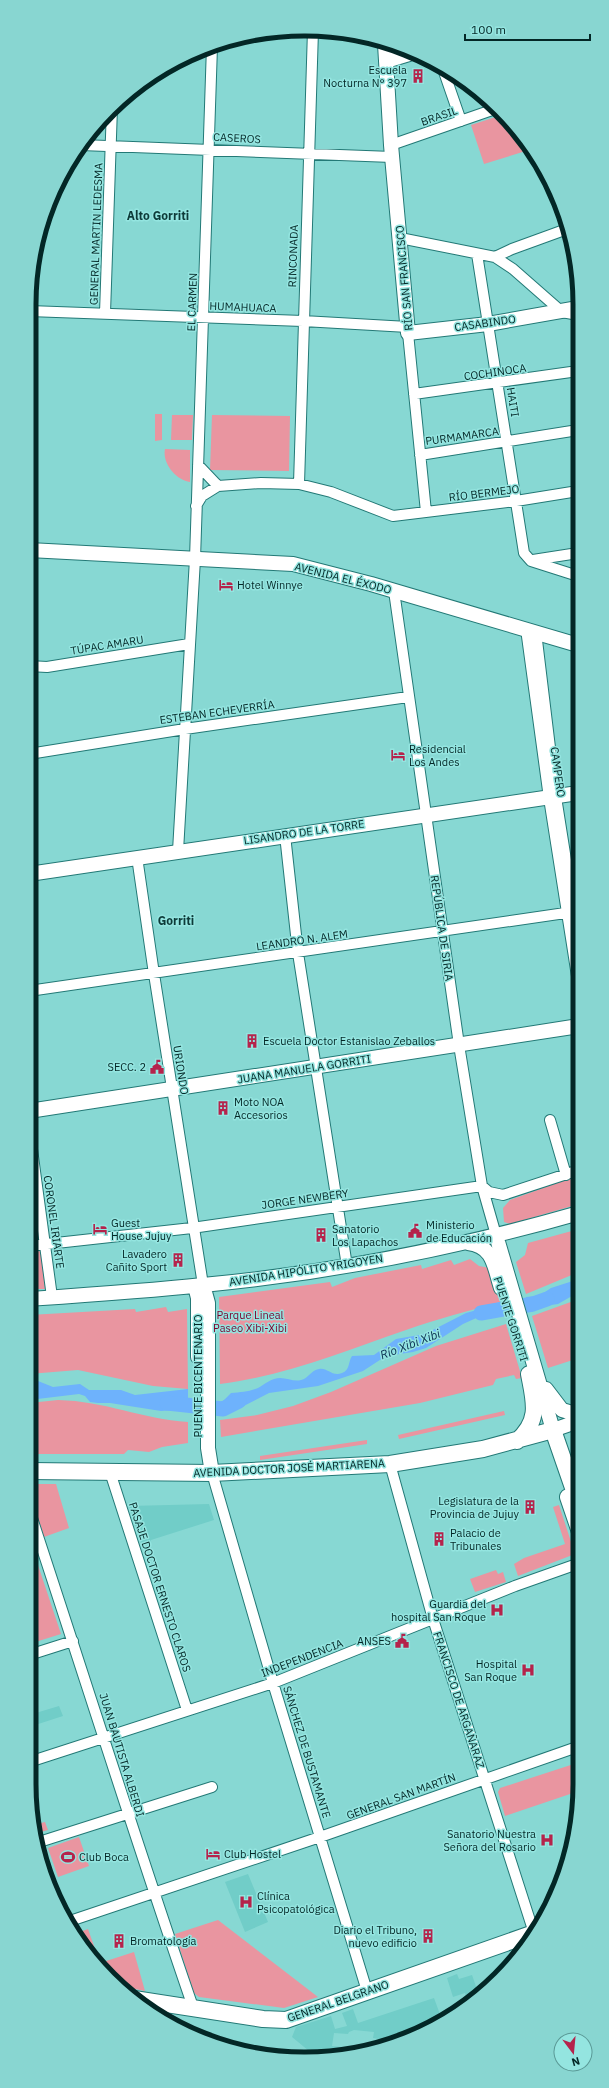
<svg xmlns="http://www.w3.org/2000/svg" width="609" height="2088" viewBox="0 0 609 2088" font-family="'IBM Plex Sans',sans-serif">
<rect width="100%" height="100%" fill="#87d8d3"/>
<path fill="#71cdc8" d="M 209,1504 L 214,1520 L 151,1540 L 151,1542 L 142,1546 L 129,1506 Z
M 59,1706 L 63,1716 L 29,1727 L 29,1715 Z
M 248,1874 L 268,1922 L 245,1932 L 225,1882 Z
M 457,1974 L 459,1979 L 472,1975 L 479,1995 L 469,2004 L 465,1993 L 453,1997 L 447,1978 Z
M 434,1998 L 441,2017 L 447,2018 L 426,2031 L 395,2042 L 373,2038 L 374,2032 L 354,2030 L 349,2032 L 348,2034 L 334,2033 L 332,2046 L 372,2050 L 327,2054 L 309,2051 L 292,2037 L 296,2027 L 331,2016 L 335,2029 L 347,2026 L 342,2013 L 353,2009 L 358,2023 Z"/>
<path fill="#e995a0" d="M 502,115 L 511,123 L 529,150 L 484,164 L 471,125 Z
M 155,414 L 162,414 L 162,440 L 155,441 Z
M 172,415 L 193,415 L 192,440 L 171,440 Z
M 212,415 L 290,416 L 289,471 L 210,470 Z
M 165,449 L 190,450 L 190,482 C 176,480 162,463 165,449 Z
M 579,1175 L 579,1204 L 510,1224 L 504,1222 L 503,1208 L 510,1200 Z
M 579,1229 L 579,1272 L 526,1294 L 516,1262 L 525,1255 L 528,1243 Z
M 41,1251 L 45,1289 L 31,1289 L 29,1252 Z
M 470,1259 L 479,1266 L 490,1268 L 500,1302 C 468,1311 437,1319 406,1330 C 345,1351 285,1376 220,1384 L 219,1297 L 330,1282 L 332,1287 L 355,1278 L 421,1265 L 422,1269 L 451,1260 L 454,1265 Z
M 579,1299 L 579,1358 L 548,1368 L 532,1316 Z
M 166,1307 L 168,1312 L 187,1309 L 188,1389 L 153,1386 L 78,1370 L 29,1374 L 29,1315 L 135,1309 L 136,1312 Z
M 506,1324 L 522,1378 L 516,1379 L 514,1375 L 496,1379 L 493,1385 L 420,1403 L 221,1437 L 220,1420 L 257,1415 L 293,1406 L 331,1392 L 436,1346 Z
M 58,1400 C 105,1401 142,1419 188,1422 L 188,1443 L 162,1447 L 149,1452 L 128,1450 L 124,1454 L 29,1454 L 29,1403 Z
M 504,1411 L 505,1415 L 399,1439 L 398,1435 Z
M 367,1440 L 367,1444 L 260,1460 L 260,1456 Z
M 32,1484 L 56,1484 L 69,1528 L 44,1537 L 29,1491 L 29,1487 Z
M 559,1505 L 575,1554 L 518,1576 L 514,1564 L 524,1558 L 565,1544 L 553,1507 Z
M 29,1538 L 61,1634 L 29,1644 Z
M 496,1570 L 498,1574 L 503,1572 L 506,1582 L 475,1592 L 470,1579 Z
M 580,1762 L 579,1791 L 505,1816 L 498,1792 L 500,1788 Z
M 45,1822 L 48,1830 L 34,1834 L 33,1825 Z
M 79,1837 L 89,1866 L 58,1877 L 48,1848 Z
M 218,1920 L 318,1997 L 284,2008 L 199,1997 L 194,1993 L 175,1934 Z
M 88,1929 L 100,1963 L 134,1952 L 145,1991 L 120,1986 L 98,1965 L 77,1933 Z"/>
<path fill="#6eb2fc" d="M 579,1279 L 579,1292 L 558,1304 L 544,1306 L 531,1312 L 526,1297 L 539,1296 L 551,1288 Z
M 495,1305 L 501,1306 L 504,1316 L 498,1314 L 483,1315 L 463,1324 L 426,1348 L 413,1352 L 386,1356 L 363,1371 L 318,1386 L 269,1393 L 232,1412 L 220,1414 L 220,1404 L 231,1393 C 241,1392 248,1392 258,1388 C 265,1384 272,1378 280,1378 C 288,1378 294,1382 301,1380 C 308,1379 311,1370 319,1369 C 327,1367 332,1377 342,1373 C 350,1370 348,1362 352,1356 L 374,1355 L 396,1339 L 425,1334 L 466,1313 Z
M 29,1381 L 38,1381 L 53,1387 L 80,1384 L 89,1390 L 121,1390 L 135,1395 L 188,1389 L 188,1409 L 161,1411 L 110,1403 L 98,1403 L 90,1402 L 85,1396 L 79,1394 L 29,1400 Z"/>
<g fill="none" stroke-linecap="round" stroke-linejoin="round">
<path stroke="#6eb2fc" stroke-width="15" d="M 481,1313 L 533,1304 L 547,1299
M 167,1403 L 223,1409 L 239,1401"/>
<defs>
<path id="street" d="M 442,66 L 461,121
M 81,145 L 392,157
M 391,145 L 495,109
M 400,238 L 495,257 L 513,269 L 562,312 L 578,315
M 477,254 L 524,553 L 531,561 L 578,576
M 495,257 L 512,249 L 567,229
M 29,311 L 303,321 L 408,327
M 105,313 L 112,107
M 408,333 L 426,512
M 414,394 L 578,371
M 420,455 L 578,430
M 198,465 L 218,486
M 299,484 L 313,30
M 196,506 L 202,496 L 218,486 L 261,483 L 299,484 L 331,492 L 393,516 L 516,501 L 578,491
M 533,560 L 578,553
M 394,591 L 459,1045 L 482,1186 L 496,1235
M 526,629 L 549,798 L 579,989
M 536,632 L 556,797 L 579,942
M 29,666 L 47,667 L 189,644
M 29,754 L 185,729 L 408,697
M 285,835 L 298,953 L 347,1266
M 178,851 L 195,559 L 212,46
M 137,857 L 154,974 L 203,1285
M 29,991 L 579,911
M 550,1120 L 566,1175
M 29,1127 L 52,1297
M 29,1246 L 192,1228 L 482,1186 L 489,1192 L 503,1195 L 579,1170
M 390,1464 L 433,1619 L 534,1933 L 536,1933
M 110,1472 L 187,1710
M 212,1473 L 273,1683 L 367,1991
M 29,1509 C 84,1675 136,1842 193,2007
M 29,1655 L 73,1641
M 29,1762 L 273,1683 L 515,1586 L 580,1563
M 36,1843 L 212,1787
M 70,1921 L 320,1837 L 580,1746"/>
<path id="secondary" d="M 385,44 L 391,145 L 408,333 L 488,324 L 578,308
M 386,61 L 409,54
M 29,550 L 293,564 L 371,584 L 578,645
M 29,874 L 578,793
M 29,1111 L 579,1026
M 496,1235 L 553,1430 L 579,1421
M 468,1243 C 494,1246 494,1267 501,1288
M 203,1285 L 208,1303 L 208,1448 L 212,1473
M 195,1286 L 198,1298 L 198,1357
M 29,1299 C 87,1295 146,1291 203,1285 C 330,1273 457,1248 579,1213
M 546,1389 L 562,1410 L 579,1415"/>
<path id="primary" d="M 517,1441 C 541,1420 534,1401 529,1374
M 29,1471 L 212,1473 L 390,1464 L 483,1449 L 553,1430 L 580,1508
M 568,1497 L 580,1532
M 134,1999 L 263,2019 L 286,2020 L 534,1933 L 535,1935"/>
</defs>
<use href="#street" stroke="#237976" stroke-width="12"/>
<use href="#secondary" stroke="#237976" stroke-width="16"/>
<use href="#primary" stroke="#237976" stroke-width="18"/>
<use href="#street" stroke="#fff" stroke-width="10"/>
<use href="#secondary" stroke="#fff" stroke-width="14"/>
<use href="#primary" stroke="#fff" stroke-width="16"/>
</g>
<defs>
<symbol id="building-bare" viewBox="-9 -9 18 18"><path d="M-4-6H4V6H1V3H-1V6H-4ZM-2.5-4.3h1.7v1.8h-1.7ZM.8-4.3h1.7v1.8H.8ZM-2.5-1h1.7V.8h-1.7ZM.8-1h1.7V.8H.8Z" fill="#b5234b" stroke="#94e5e0" stroke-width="2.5" paint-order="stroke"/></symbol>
<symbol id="hotel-bare" viewBox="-9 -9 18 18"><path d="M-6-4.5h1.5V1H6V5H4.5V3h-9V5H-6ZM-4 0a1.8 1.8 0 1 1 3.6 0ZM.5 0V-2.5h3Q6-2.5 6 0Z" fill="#b5234b" stroke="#94e5e0" stroke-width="2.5" paint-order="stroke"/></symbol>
<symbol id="civic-bare" viewBox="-9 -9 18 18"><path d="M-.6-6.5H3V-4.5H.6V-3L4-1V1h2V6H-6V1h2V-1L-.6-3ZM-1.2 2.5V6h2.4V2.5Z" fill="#b5234b" stroke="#94e5e0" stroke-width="2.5" paint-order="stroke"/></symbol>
<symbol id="hospital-bare" viewBox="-9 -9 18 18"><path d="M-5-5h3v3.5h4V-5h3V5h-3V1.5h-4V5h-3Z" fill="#b5234b" stroke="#94e5e0" stroke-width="2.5" paint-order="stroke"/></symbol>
<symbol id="stadium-bare" viewBox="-9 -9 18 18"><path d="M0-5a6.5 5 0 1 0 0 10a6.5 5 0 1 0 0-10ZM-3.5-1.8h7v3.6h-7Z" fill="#b5234b" stroke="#94e5e0" stroke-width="2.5" paint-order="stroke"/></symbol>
</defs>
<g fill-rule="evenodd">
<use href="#building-bare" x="408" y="66" width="20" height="20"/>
<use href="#hotel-bare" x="216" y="575" width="20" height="20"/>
<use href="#hotel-bare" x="388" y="745" width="20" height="20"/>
<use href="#building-bare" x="242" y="1031" width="20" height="20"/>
<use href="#civic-bare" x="147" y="1057" width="20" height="20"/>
<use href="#building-bare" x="213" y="1098" width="20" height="20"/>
<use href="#hotel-bare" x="90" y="1219" width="20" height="20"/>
<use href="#civic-bare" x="405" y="1221" width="20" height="20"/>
<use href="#building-bare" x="311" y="1225" width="20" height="20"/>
<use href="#building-bare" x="168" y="1250" width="20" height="20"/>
<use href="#building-bare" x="520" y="1497" width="20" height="20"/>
<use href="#building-bare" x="429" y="1529" width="20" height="20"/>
<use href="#hospital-bare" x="487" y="1600" width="20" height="20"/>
<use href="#civic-bare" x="392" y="1631" width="20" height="20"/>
<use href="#hospital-bare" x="518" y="1660" width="20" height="20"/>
<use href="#hospital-bare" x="537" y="1830" width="20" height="20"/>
<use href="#hotel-bare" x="203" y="1844" width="20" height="20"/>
<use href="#stadium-bare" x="58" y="1847" width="20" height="20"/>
<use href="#hospital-bare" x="236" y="1892" width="20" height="20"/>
<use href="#building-bare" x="418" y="1926" width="20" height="20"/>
<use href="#building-bare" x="109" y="1931" width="20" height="20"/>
</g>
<g text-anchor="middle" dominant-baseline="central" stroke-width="3" stroke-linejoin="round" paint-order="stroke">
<g font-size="11" fill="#032726" stroke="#94e5e0" text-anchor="start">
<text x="407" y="70" text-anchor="end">Escuela<tspan x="407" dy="13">Nocturna N° 397</tspan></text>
<text x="237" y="585">Hotel Winnye</text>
<text x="409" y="749">Residencial<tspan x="409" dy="13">Los Andes</tspan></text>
<text x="263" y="1041">Escuela Doctor Estanislao Zeballos</text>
<text x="146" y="1067" text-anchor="end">SECC. 2</text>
<text x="234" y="1102">Moto NOA<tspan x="234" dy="13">Accesorios</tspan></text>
<text x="111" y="1223">Guest<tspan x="111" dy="13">House Jujuy</tspan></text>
<text x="426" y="1225">Ministerio<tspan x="426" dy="13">de Educación</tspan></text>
<text x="332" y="1229">Sanatorio<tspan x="332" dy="13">Los Lapachos</tspan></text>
<text x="167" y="1254" text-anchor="end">Lavadero<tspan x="167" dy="13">Cañito Sport</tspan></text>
<text x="519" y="1501" text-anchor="end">Legislatura de la<tspan x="519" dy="13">Provincia de Jujuy</tspan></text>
<text x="450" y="1533">Palacio de<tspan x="450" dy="13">Tribunales</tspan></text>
<text x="486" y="1604" text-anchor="end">Guardia del<tspan x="486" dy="13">hospital San Roque</tspan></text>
<text x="391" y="1641" text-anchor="end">ANSES</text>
<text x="517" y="1664" text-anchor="end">Hospital<tspan x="517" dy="13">San Roque</tspan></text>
<text x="536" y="1834" text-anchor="end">Sanatorio Nuestra<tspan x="536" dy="13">Señora del Rosario</tspan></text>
<text x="224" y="1854">Club Hostel</text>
<text x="79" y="1857">Club Boca</text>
<text x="257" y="1896">Clínica<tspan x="257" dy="13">Psicopatológica</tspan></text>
<text x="417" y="1930" text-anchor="end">Diario el Tribuno,<tspan x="417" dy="13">nuevo edificio</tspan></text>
<text x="130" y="1941">Bromatología</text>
</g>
<g font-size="11" fill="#032726" stroke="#94e5e0">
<text transform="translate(439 116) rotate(-19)">BRASIL</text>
<text transform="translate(237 138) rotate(3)">CASEROS</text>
<text transform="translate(96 234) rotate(-88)">GENERAL MARTIN LEDESMA</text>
<text transform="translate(293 256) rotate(-88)">RINCONADA</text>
<text transform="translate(404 278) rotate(-95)">RÍO SAN FRANCISCO</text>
<text transform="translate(192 302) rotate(-88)">EL CARMEN</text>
<text transform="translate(243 307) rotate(2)">HUMAHUACA</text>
<text transform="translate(485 323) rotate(-8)">CASABINDO</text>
<text transform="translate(495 372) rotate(-8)">COCHINOCA</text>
<text transform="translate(513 402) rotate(81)">HAITI</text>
<text transform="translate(462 436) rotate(-8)">PURMAMARCA</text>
<text transform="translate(484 493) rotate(-7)">RÍO BERMEJO</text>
<text transform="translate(343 578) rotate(14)">AVENIDA EL ÉXODO</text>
<text transform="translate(107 645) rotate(-9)">TÚPAC AMARU</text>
<text transform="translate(217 712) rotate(-8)">ESTEBAN ECHEVERRÍA</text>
<text transform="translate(558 772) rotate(82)">CAMPERO</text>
<text transform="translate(304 832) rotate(-8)">LISANDRO DE LA TORRE</text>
<text transform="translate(442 928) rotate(82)">REPÚBLICA DE SIRIA</text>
<text transform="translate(302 940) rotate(-8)">LEANDRO N. ALEM</text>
<text transform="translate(304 1069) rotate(-9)">JUANA MANUELA GORRITI</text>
<text transform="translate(181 1070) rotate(81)">URIONDO</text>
<text transform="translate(305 1199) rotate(-8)">JORGE NEWBERY</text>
<text transform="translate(54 1222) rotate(82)">CORONEL IRIARTE</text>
<text transform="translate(306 1270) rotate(-9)">AVENIDA HIPÓLITO YRIGOYEN</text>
<text transform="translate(511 1319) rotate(72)">PUENTE GORRITI</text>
<text transform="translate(198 1376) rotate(-90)">PUENTE BICENTENARIO</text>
<text transform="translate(289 1468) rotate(-3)">AVENIDA DOCTOR JOSÉ MARTIARENA</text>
<text transform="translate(160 1587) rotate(72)">PASAJE DOCTOR ERNESTO CLAROS</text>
<text transform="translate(302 1658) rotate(-21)">INDEPENDENCIA</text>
<text transform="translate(459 1700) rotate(72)">FRANCISCO DE ARGAÑARAZ</text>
<text transform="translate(307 1752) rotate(73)">SÁNCHEZ DE BUSTAMANTE</text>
<text transform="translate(122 1755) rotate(73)">JUAN BAUTISTA ALBERDI</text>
<text transform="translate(401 1796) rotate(-20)">GENERAL SAN MARTÍN</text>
<text transform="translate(338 2001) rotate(-19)">GENERAL BELGRANO</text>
</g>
<g font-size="11" fill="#7d002c" stroke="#94e5e0">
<text x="250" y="1315">Parque Lineal<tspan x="250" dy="13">Paseo Xibi-Xibi</tspan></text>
</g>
<g font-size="12" font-weight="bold" fill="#0d3a38" stroke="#94e5e0">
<text x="158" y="215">Alto Gorriti</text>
<text x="176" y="920">Gorriti</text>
</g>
<g font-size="12" font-style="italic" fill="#092e51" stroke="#94e5e0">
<text transform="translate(410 1344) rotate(-21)">Río Xibi Xibi</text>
</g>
</g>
<path d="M0 0H609V2088H0ZM304 36H305A268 268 0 0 1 573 304V1784A268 268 0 0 1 305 2052H304A268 268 0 0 1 36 1784V304A268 268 0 0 1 304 36Z" fill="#88d6d1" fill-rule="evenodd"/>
<path fill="none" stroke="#032726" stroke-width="5" d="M304 36H305A268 268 0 0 1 573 304V1784A268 268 0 0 1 305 2052H304A268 268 0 0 1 36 1784V304A268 268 0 0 1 304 36Z"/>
<g transform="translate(573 2052) rotate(164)"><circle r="19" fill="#94e5e0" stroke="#5a9996"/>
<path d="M0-3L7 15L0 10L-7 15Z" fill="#b5234b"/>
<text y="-6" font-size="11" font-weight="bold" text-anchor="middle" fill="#032726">N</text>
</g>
<path d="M465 34v6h125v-6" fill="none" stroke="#032726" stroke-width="2"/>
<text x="471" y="34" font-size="12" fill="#032726" stroke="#94e5e0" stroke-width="3" paint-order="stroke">100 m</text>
</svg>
